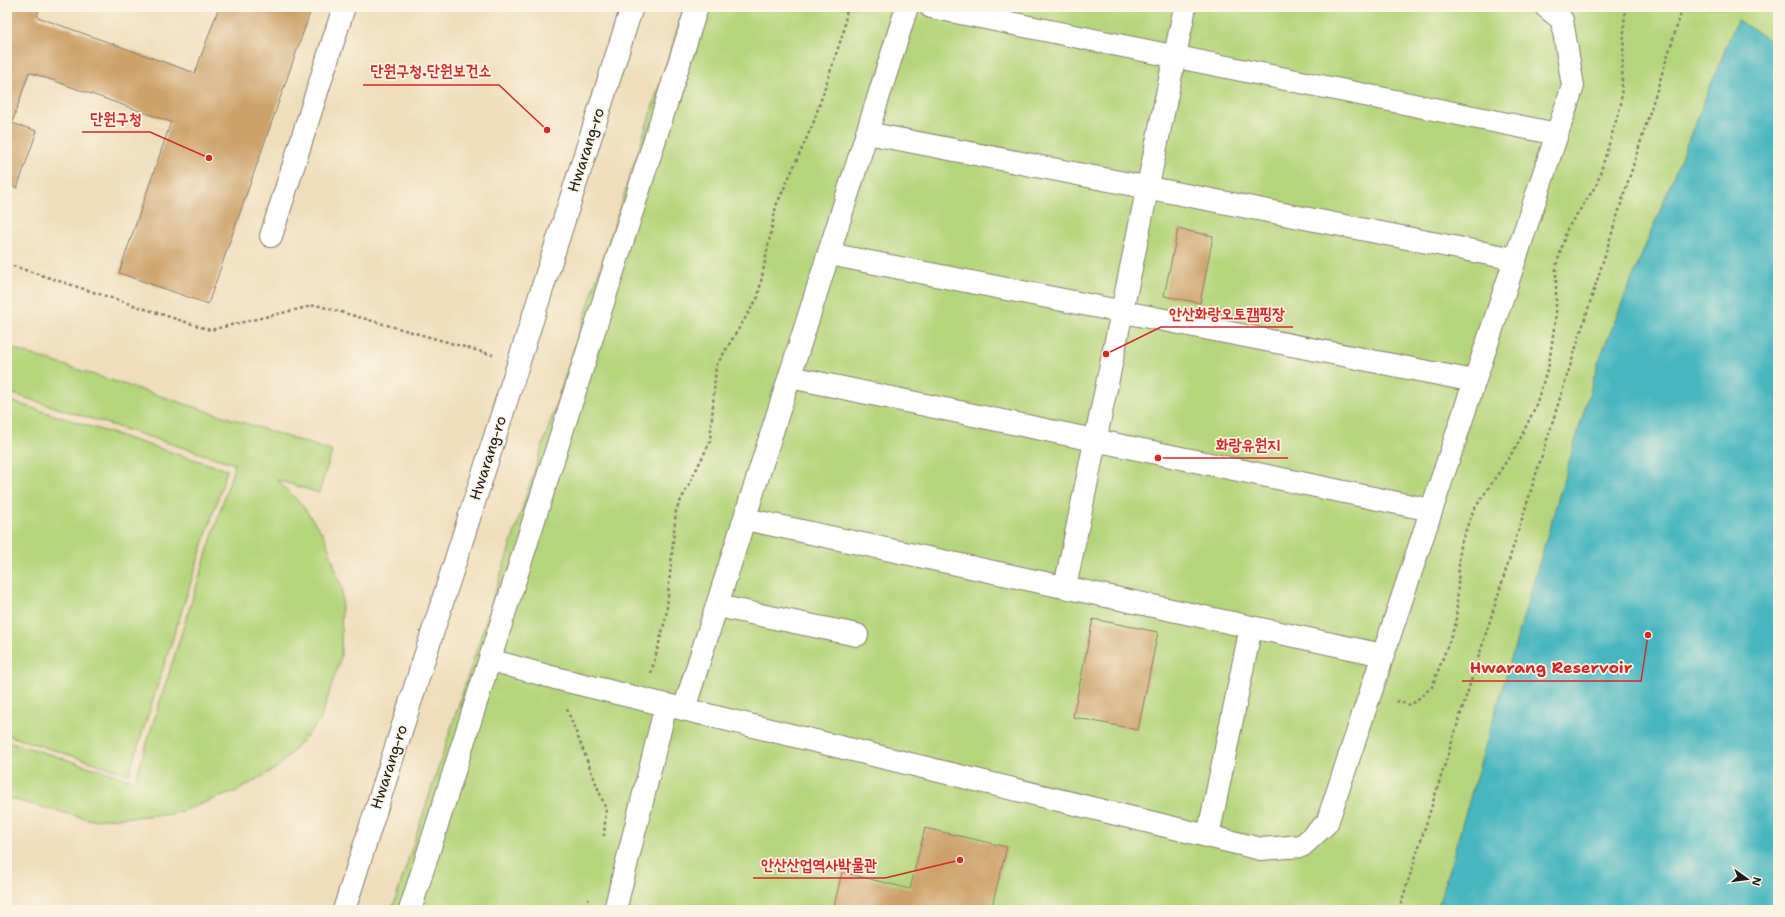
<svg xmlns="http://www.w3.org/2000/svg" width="1785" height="917" viewBox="0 0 1785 917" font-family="'Shantell Sans','Poor Story',sans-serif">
<rect width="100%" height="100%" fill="#fcf5e5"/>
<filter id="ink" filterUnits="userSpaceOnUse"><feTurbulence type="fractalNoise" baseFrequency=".025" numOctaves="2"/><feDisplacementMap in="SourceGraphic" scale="8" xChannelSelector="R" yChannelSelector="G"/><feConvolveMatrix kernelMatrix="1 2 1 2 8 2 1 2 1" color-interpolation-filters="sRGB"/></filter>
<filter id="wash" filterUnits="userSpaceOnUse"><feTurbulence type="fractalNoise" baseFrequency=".012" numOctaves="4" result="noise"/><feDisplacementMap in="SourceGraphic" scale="16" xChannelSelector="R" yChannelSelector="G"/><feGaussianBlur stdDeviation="0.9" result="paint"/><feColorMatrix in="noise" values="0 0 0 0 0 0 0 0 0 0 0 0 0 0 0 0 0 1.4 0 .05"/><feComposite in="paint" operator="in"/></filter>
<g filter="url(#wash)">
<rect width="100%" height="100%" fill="#efdebc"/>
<path fill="#b5d57c" stroke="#68784c" d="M 685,7 L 1778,7 L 1778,910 L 392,910 Z
M 7,347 L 332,451 L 319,493 L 277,480 L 302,505 L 325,537 L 342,589 L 341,657 L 320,721 L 278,767 L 237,791 L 173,814 L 92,820 L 7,798 L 7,741 L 135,781 L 235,464 L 7,392 Z
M 7,400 L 227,470 L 129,774 L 7,735 Z"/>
<path fill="#47b6bf" stroke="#32696e" d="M 1737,20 L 1778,45 L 1778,910 L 1437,910 L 1599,360 Z"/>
<g id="blocks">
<path fill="#cda26a" d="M 7,7 L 40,7 L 37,17 L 195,73 L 219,7 L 312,7 L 208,304 L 119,273 L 171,122 L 29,72 L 12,123 L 37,131 L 17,188 L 7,184 Z
M 1178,229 L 1213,236 L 1200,303 L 1164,296 Z
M 1093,619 L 1158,632 L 1138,730 L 1073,717 Z
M 925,828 L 1007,847 L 991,910 L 833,910 L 842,872 L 910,889 Z"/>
</g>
</g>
<g filter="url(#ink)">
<use href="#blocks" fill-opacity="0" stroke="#867d6c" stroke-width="1"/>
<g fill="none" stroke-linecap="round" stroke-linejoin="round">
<defs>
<path id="minor" d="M 931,7 L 1557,134
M 867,133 L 1515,259
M 271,236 L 344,7
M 829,254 L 1474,381
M 790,377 L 1431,510
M 745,519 L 1383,655
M 1065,587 L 1185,7
M 717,606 L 857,635
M 490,660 L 555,678 L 1261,849 L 1302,846 L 1327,823 L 1573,86 L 1562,20 L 1546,7
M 684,709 L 907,7
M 1208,836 L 1251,627
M 344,910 L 632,7
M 410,910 L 697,7
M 615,910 L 666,705"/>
</defs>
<use href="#minor" stroke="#867d6c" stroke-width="24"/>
<path stroke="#867d6c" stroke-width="2.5" stroke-dasharray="3 3" stroke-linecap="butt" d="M 7,264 L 210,330 L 316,305 L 493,355
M 651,673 L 666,617 L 676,510 L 710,442 L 716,366 L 758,297 L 776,206 L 813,124 L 844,30 L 847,7
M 1396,701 L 1411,705 L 1432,687 L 1456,623 L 1460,546 L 1473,511 L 1516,447 L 1535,408 L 1549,364 L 1556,314 L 1556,267 L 1567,229 L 1597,184 L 1621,104 L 1625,7
M 567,709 L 606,809 L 604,836
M 581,910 L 589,899
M 1399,910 L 1683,7"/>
<use href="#minor" stroke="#fff" stroke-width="22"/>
</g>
</g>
<g text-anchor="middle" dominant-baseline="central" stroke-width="3.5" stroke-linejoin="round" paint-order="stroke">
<g font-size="15" fill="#1c1c1c" stroke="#fcf5e5">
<text transform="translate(586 150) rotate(-72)">Hwarang-ro</text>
<text transform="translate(488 458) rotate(-72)">Hwarang-ro</text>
<text transform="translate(389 767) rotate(-72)">Hwarang-ro</text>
</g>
</g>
<path fill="none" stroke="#d62828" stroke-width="1.5" d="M547 130L499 85H363M209 158L150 132H82M1106 354L1161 327H1293M1158 458L1208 458H1288M1648 635L1641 681H1462M960 860L885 878H753"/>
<g fill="#d62828" stroke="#fcf5e5" stroke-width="1.5">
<circle cx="547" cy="130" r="4"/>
<circle cx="209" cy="158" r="4"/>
<circle cx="1106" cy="354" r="4"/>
<circle cx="1158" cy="458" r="4"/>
<circle cx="1648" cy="635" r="4"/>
<circle cx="960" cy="860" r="4"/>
</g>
<g font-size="16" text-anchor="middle" font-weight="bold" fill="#d62828" stroke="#fcf5e5" stroke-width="3.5" stroke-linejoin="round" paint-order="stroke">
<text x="431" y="76">단원구청.단원보건소</text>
<text x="116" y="124">단원구청</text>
<text x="1227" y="319">안산화랑오토캠핑장</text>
<text x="1248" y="450">화랑유원지</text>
<text x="1551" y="673">Hwarang Reservoir</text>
<text x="819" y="870">안산산업역사박물관</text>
</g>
<rect width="1785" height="917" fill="none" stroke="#fcf5e5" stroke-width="24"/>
<g transform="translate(1747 879) rotate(104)" stroke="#fcf5e5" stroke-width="3" paint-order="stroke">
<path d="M0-3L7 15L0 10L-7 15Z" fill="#1c1c1c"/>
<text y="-6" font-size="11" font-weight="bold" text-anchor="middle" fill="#1c1c1c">N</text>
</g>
</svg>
